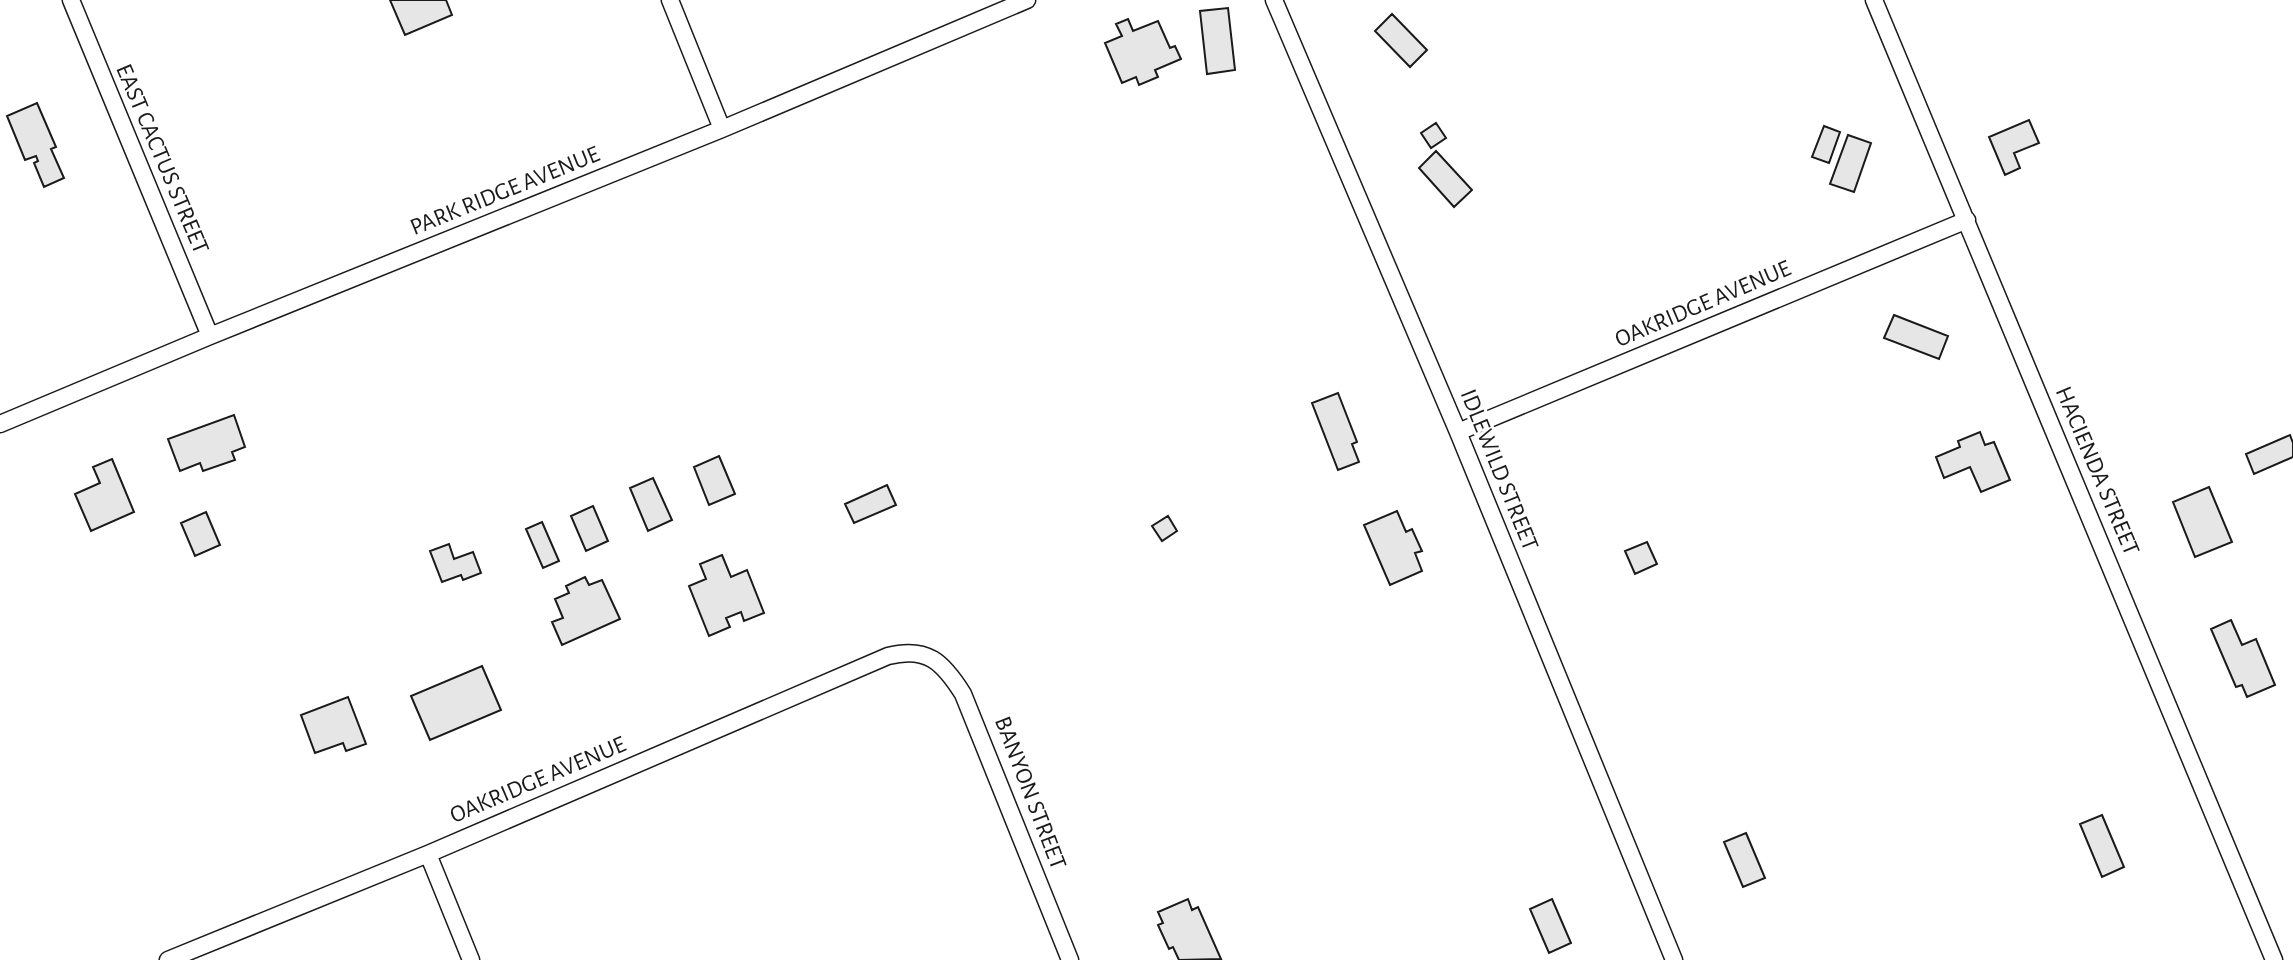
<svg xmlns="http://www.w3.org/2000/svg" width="2293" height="960" viewBox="0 0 2293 960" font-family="'Alegreya Sans',sans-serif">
<rect width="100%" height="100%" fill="#fff"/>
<path fill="#e6e6e6" stroke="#1a1a1a" stroke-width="2" d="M 390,0 L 446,0 L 452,15 L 405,35 Z
M 1228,8 L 1235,70 L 1207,74 L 1200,11 Z
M 1392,14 L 1427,50 L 1410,67 L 1375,31 Z
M 1128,19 L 1133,31 L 1158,21 L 1170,48 L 1175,46 L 1181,59 L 1155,70 L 1158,77 L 1139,85 L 1136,77 L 1122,83 L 1105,43 L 1122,36 L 1116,24 Z
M 37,103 L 56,147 L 51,149 L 64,178 L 44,187 L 34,163 L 38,161 L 36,156 L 25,160 L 7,116 Z
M 2029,120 L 2039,143 L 2014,153 L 2020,168 L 2005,175 L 1989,137 Z
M 1436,123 L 1446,138 L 1431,148 L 1421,133 Z
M 1824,126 L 1840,132 L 1829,163 L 1812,157 Z
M 1848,135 L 1871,143 L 1854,192 L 1830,184 Z
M 1436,151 L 1472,190 L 1454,207 L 1419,168 Z
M 1894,315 L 1948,336 L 1939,359 L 1884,338 Z
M 1338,393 L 1357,442 L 1352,444 L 1359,462 L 1338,470 L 1312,403 Z
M 234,415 L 245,447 L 232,452 L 235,460 L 203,471 L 200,463 L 180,471 L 168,439 Z
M 1980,432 L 1985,445 L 1994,442 L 2010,480 L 1981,492 L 1970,467 L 1944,478 L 1936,457 L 1960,447 L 1958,441 Z
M 2290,435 L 2293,443 L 2293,457 L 2254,474 L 2246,454 Z
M 719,456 L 735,494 L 709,505 L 694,467 Z
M 112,459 L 134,512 L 91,531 L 75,494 L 100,483 L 93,467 Z
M 653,478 L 672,520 L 648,531 L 630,488 Z
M 887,485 L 896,505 L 854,523 L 845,504 Z
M 2209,487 L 2232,542 L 2195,557 L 2173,502 Z
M 593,506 L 608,541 L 586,551 L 571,516 Z
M 1397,511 L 1406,532 L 1412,529 L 1422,551 L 1415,553 L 1422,571 L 1390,585 L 1364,525 Z
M 206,512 L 220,545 L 195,556 L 181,523 Z
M 1168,516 L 1177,531 L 1162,541 L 1152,526 Z
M 542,522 L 559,561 L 543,568 L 526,529 Z
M 1647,542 L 1657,564 L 1635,574 L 1625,551 Z
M 449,544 L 454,559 L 473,552 L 481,573 L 463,580 L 461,575 L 442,582 L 430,551 Z
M 722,555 L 731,577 L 747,570 L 764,613 L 744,621 L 741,612 L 726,618 L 730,627 L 709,636 L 689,586 L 706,579 L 700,564 Z
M 585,577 L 589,585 L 602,580 L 620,619 L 562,645 L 552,622 L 563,618 L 555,599 L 569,593 L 566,586 Z
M 2231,620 L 2242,645 L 2256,639 L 2275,685 L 2247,697 L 2242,685 L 2236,687 L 2211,629 Z
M 482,666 L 501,710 L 430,740 L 411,696 Z
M 348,697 L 366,744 L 346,751 L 343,743 L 315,753 L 301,715 Z
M 2102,815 L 2124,867 L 2102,877 L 2080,824 Z
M 1746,833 L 1765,878 L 1743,887 L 1724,842 Z
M 1188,899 L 1192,910 L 1198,907 L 1221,959 L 1179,960 L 1173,947 L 1169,949 L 1158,925 L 1163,923 L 1158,912 Z
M 1552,899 L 1571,943 L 1549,953 L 1530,909 Z"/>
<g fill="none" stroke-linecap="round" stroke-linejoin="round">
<defs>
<path id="minor" d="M 71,0 L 210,336
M 670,0 L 722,129
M 1274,0 L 1458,432 L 1674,960
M 1874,0 L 2274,960
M 0,424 L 210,336 L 722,129 L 1027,0
M 1458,432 L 1967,220
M 428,854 L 471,960
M 168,960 L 428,854 L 888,656 C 927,646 943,662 963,694 L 1070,960"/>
</defs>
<use href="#minor" stroke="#1a1a1a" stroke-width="19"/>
<use href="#minor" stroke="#fff" stroke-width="16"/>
</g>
<g text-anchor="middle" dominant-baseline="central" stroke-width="6" stroke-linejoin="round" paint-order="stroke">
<g font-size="24" fill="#1a1a1a" stroke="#fff">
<text transform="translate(162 159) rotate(67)">EAST CACTUS STREET</text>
<text transform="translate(505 191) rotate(-22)">PARK RIDGE AVENUE</text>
<text transform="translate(1703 304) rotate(-23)">OAKRIDGE AVENUE</text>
<text transform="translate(1499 470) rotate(68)">IDLEWILD STREET</text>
<text transform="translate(2097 471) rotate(67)">HACIENDA STREET</text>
<text transform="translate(538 780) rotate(-23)">OAKRIDGE AVENUE</text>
<text transform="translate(1030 793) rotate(69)">BANYON STREET</text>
</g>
</g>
</svg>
